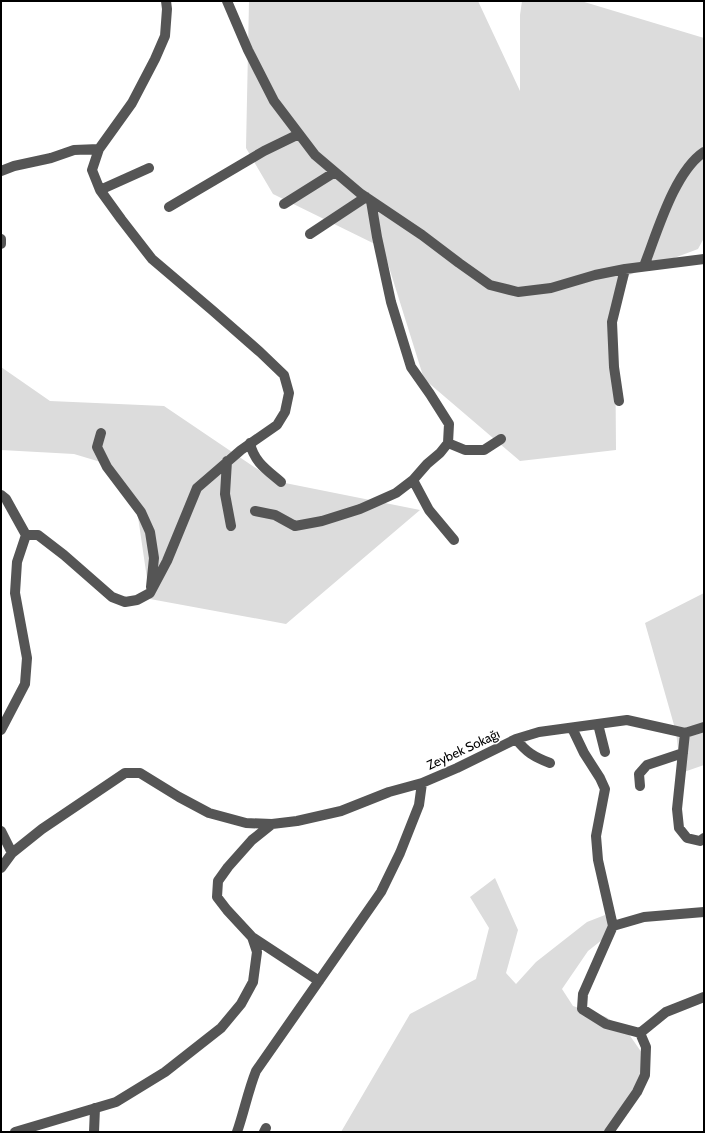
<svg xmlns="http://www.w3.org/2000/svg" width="705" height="1133" viewBox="0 0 705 1133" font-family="Cabin,sans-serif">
<rect width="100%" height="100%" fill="#fff"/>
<path fill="#dcdcdc" d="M 249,1 L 478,1 L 520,91 L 520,15 L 522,1 L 581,1 L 704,38 L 704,238 L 698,249 L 629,275 L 615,320 L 616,450 L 520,461 L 424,379 L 383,248 L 273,194 L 246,148 Z
M 1,367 L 50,401 L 164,406 L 275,481 L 420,510 L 286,624 L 150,599 L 137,510 L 104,463 L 74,454 L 1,450 Z
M 704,593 L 704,765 L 681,773 L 676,732 L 645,623 Z
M 495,878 L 518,930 L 506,973 L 516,984 L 536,962 L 587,922 L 605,915 L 612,932 L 588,951 L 562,989 L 573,1006 L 606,1017 L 626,1030 L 642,1053 L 648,1074 L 614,1132 L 341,1132 L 410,1014 L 476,979 L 489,928 L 470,897 Z"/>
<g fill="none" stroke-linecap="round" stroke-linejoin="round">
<path stroke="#555" stroke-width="10" d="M 227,1 L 248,50 L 274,101 L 315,155 L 361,194 L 422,235 L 459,263 L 490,285 L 518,292 L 551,288 L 595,275 L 625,269 L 704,259
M 1,171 L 14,166 L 51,158 L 74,150 L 99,149
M 100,190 L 149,168
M 284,204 L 335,172
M 169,207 L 264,151 L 299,134
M 310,234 L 366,197
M 1,239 L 1,244
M 644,266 C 657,233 674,172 704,152
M 619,401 L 614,367 L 612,322 L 625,269
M 101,433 L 97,447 L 107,467 L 141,512 L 150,532 L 154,558 L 151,587
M 250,443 C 254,462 267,470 281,482
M 448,443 L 465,450 L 484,450 L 501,439
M 227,461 L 225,494 L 231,526
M 413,480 L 429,510 L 454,540
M 1,495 L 6,499 L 26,535
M 255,511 L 275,515 L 295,526 L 322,521 L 360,509 L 396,493 L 413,480 L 427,464 L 440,453 L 448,443 L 449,424 L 430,394 L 411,367 L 391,302 L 377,237 L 371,201
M 598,724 L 605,752
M 572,728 L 584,753 L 600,778 L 605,789 L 596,836 L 598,860 L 613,926 L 583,994 L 582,1009 L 606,1024 L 640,1033 L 646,1047 L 645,1075 L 637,1092 L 609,1132
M 1,730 L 25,684 L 27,658 L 15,593 L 17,562 L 26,535 L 38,535 L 64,555 L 112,597 L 125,602 L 137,600 L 150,593 L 167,561 L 197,488 L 241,450 L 277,425 L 285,412 L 289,393 L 284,375 L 260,352 L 212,310 L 152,259 L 121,219 L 100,190 L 92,170 L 99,149 L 132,103 L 155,59 L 165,36 L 167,9 L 166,1
M 685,733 L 677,809 L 679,828 L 687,838 L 700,841 L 704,838
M 516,739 C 526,752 534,757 550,763
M 640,786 L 639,774 L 647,765 L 683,753
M 1,831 L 12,853
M 1,868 L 12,853 L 42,829 L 125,773 L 140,773 L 179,797 L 209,813 L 246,823 L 272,824
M 613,926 L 644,917 L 704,912
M 252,937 L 319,981
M 640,1033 L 666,1012 L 704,997
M 15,1132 L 116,1102 L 165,1072 L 221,1028 L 241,1004 L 253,982 L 257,952 L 252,937 L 227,910 L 217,897 L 218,881 L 228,867 L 252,840 L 272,824 L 297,821 L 341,811 L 389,792 L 422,783 L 457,768 L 516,739 L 539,732 L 627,720 L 685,733 L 704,727
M 94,1132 L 95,1108
M 237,1132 C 244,1112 248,1091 256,1071 L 381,892 L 400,853 L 419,805 L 422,783
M 264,1132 L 266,1128"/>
</g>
<g text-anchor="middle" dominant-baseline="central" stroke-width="3" stroke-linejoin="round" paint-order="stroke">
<g font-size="13" fill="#000" stroke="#fff">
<text transform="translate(463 749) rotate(-25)">Zeybek Sokağı</text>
</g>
</g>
<rect width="705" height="1133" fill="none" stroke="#000000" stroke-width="4"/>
</svg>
